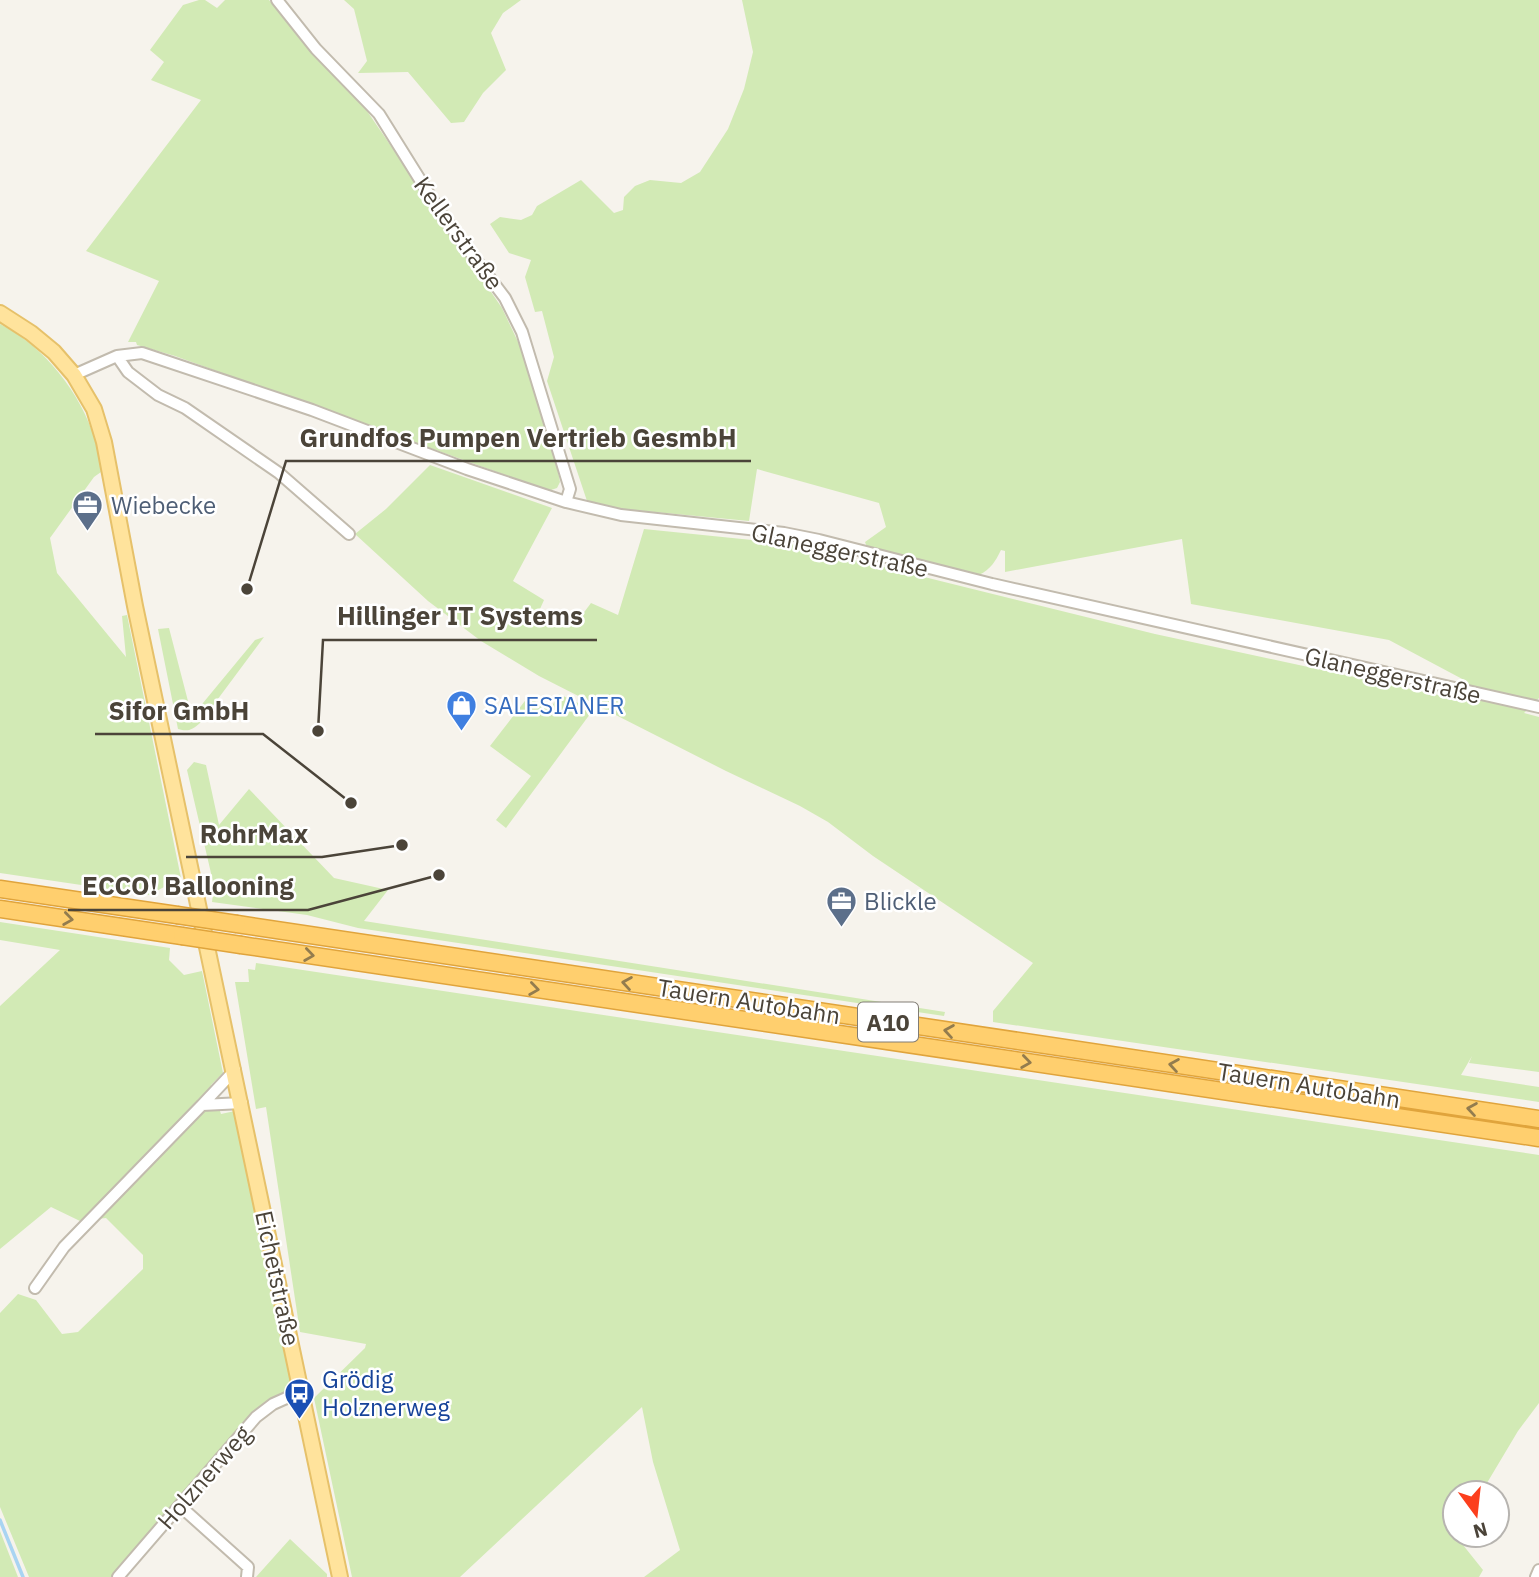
<svg xmlns="http://www.w3.org/2000/svg" width="1539" height="1577" viewBox="0 0 1539 1577" font-family="'IBM Plex Sans',sans-serif">
<rect width="100%" height="100%" fill="#f6f3ec"/>
<path fill="#d2eab5" d="M 199,0 L 205,0 L 217,8 L 225,0 L 269,0 L 307,46 L 367,111 L 502,308 L 520,346 L 556,460 L 560,482 L 557,488 L 551,490 L 536,486 L 175,356 L 137,345 L 136,342 L 128,342 L 159,281 L 86,251 L 201,100 L 151,80 L 164,62 L 150,50 L 183,5 Z
M 344,0 L 521,0 L 503,13 L 491,33 L 506,70 L 483,93 L 464,122 L 451,123 L 408,72 L 358,73 L 367,61 L 354,9 Z
M 742,0 L 1539,0 L 1539,698 L 1524,713 L 1539,717 L 1539,1072 L 1469,1063 L 1472,1056 L 1461,1075 L 1539,1087 L 1539,1102 L 993,1022 L 993,1011 L 1033,963 L 873,856 L 828,822 L 800,806 L 726,771 L 539,676 L 481,641 L 428,601 L 355,534 L 386,509 L 430,465 L 552,508 L 513,581 L 544,600 L 540,609 L 573,627 L 591,603 L 618,615 L 644,529 L 791,544 L 1155,634 L 1438,695 L 1466,681 L 1389,640 L 1191,604 L 1182,539 L 1005,572 L 1005,551 L 1001,550 C 995,562 991,569 979,575 L 867,547 L 865,542 L 886,527 L 879,503 L 757,469 L 749,521 L 623,509 L 587,501 L 547,381 L 554,357 L 542,311 L 535,312 L 525,277 L 531,260 L 509,253 L 490,224 L 500,217 L 521,220 L 532,215 L 537,206 L 581,180 L 614,213 L 623,210 L 624,197 L 635,186 L 650,180 L 681,183 L 700,172 L 728,129 L 744,89 L 753,52 Z
M 0,324 C 44,346 81,393 95,440 C 98,450 99,461 101,472 L 94,477 L 50,538 L 57,573 L 126,657 L 122,616 L 127,615 L 181,878 L 149,895 L 0,873 Z
M 169,628 L 189,705 L 198,709 L 255,640 L 264,637 L 200,723 C 192,730 188,732 178,729 L 158,629 Z
M 559,694 L 593,710 L 506,828 L 496,820 L 531,776 L 490,746 L 528,697 L 550,710 Z
M 194,762 L 206,765 L 219,825 L 249,789 L 334,878 L 388,890 L 364,921 L 945,1012 L 944,1016 L 358,928 L 307,915 L 212,902 L 214,886 L 187,770 Z
M 0,922 L 170,948 L 169,960 L 184,975 L 202,971 L 223,1073 L 211,1085 L 221,1114 L 235,1111 L 284,1336 L 292,1383 L 283,1394 L 261,1408 L 112,1577 L 29,1577 L 0,1507 L 0,1313 L 18,1294 L 36,1300 L 62,1334 L 78,1332 L 143,1269 L 143,1255 L 106,1218 L 80,1221 L 51,1207 L 0,1249 L 0,1006 L 60,950 L 0,940 Z
M 256,963 L 1539,1155 L 1539,1403 L 1518,1431 L 1481,1493 L 1455,1493 L 1455,1535 L 1483,1570 L 1479,1577 L 644,1577 L 680,1550 L 653,1462 L 642,1407 L 460,1577 L 352,1577 L 314,1398 L 365,1348 L 366,1344 L 300,1332 L 266,1107 L 256,1109 L 235,982 L 249,982 L 248,969 L 255,970 Z
M 0,1531 L 18,1577 L 0,1577 Z
M 290,1539 L 327,1574 L 327,1577 L 256,1577 Z"/>
<g fill="none" stroke-linecap="round" stroke-linejoin="round">
<path stroke="#a9d4f2" stroke-width="3.5" d="M 0,1520 L 23,1577"/>
<defs>
<path id="minor" d="M 277,0 L 316,49 L 379,114 L 442,215 L 505,298 L 522,332 L 570,489 L 566,502
M 117,356 L 128,372 L 158,395 L 185,408 L 279,473 L 349,534
M 74,375 L 117,356 L 142,353 L 312,410 L 467,469 L 566,502 L 621,515 L 784,533 L 819,540 L 992,584 L 1539,707
M 202,1105 L 235,1070
M 35,1288 L 64,1247 L 202,1105 L 242,1103
M 180,1506 L 248,1567 L 247,1577
M 118,1577 L 256,1417 L 273,1404 L 302,1391
M 1536,1577 L 1539,1570"/>
<path id="major" d="M 0,313 L 31,333 L 54,352 L 74,375 L 94,409 L 104,442 L 135,606 L 340,1577"/>
<path id="highway" d="M 0,889 L 177,915
M 0,909 L 182,936
M 237,924 L 1539,1119
M 241,945 L 1539,1138"/>
</defs>
<use href="#minor" stroke="#c2bbae" stroke-width="14"/>
<use href="#major" stroke="#e6c16a" stroke-width="18"/>
<use href="#highway" stroke="#e0a43c" stroke-width="19"/>
<use href="#minor" stroke="#fff" stroke-width="10"/>
<use href="#major" stroke="#ffe39c" stroke-width="14"/>
<use href="#highway" stroke="#ffcf6e" stroke-width="16"/>
<defs>
<path id="highway-bridge" d="M 177,915 L 237,924
M 182,936 L 241,945"/>
</defs>
<use href="#highway-bridge" stroke="#e0a43c" stroke-width="19" stroke-linecap="butt"/>
<use href="#highway-bridge" stroke="#ffcf6e" stroke-width="16"/>
</g>
<defs><path id="oneway-chevron" d="M-2-3.5L2.5 0L-2 3.5" fill="none" stroke-width="1.6" stroke-linecap="round" stroke-linejoin="round" transform="scale(1.75)"/></defs>
<g stroke="#937c4e">
<use href="#oneway-chevron" transform="translate(68 919) rotate(8)"/>
<use href="#oneway-chevron" transform="translate(309 955) rotate(8)"/>
<use href="#oneway-chevron" transform="translate(627 983) rotate(-171)"/>
<use href="#oneway-chevron" transform="translate(534 989) rotate(8)"/>
<use href="#oneway-chevron" transform="translate(949 1031) rotate(-171)"/>
<use href="#oneway-chevron" transform="translate(1026 1062) rotate(8)"/>
<use href="#oneway-chevron" transform="translate(1174 1065) rotate(-171)"/>
<use href="#oneway-chevron" transform="translate(1472 1109) rotate(-171)"/>
</g>
<defs>
<symbol id="office-pin" viewBox="-11 -11 22 30"><path d="M0 17L-7.5 6A9.5 9.5 0 1 1 7.5 6Z" fill="#5c6f8a" stroke="#fff"/><path d="M-6-3h4V-5.5h4V-3h4V5H-6ZM-1-4.5V-3h2v-1.5ZM-6 0V1H6V0Z" fill="#fff"/></symbol>
<symbol id="shop-pin" viewBox="-11 -11 22 30"><path d="M0 17L-7.5 6A9.5 9.5 0 1 1 7.5 6Z" fill="#3f7fe0" stroke="#fff"/><path d="M-5-2.5h2.3a2.7 3.5 0 0 1 5.4 0H5L5.5 6h-11ZM-1.5-2.5h3a1.5 2.3 0 0 0-3 0Z" fill="#fff"/></symbol>
<symbol id="bus-pin" viewBox="-11 -11 22 30"><path d="M0 17L-7.5 6A9.5 9.5 0 1 1 7.5 6Z" fill="#1a4fb4" stroke="#fff"/><path d="M-5-6H5V4H4V6H2V4H-2V6H-4V4H-5ZM-3.5-4V0h7V-4ZM-3.5 1.2v1.5H-2V1.2ZM2 1.2v1.5H3.5V1.2Z" fill="#fff"/></symbol>
</defs>
<g fill-rule="evenodd">
<use href="#office-pin" x="70" y="488" width="35" height="47"/>
<use href="#shop-pin" x="444" y="688" width="35" height="47"/>
<use href="#office-pin" x="824" y="884" width="35" height="47"/>
<use href="#bus-pin" x="282" y="1376" width="35" height="47"/>
</g>
<g text-anchor="middle" dominant-baseline="central" stroke-width="5" stroke-linejoin="round" paint-order="stroke">
<rect fill="#fff" stroke="#817c74" stroke-width="2" x="858" y="1002.5" width="60" height="39" rx="5"/>
<g font-size="23" font-weight="bold" fill="#4b4439">
<text x="888" y="1022">A10</text>
</g>
<g font-size="24" fill="#4b4439" stroke="#fff">
<text transform="translate(459 233) rotate(54)">Kellerstraße</text>
<text transform="translate(840 550) rotate(12)">Glaneggerstraße</text>
<text transform="translate(1393 675) rotate(13)">Glaneggerstraße</text>
<text transform="translate(749 1001) rotate(9)">Tauern Autobahn</text>
<text transform="translate(1309 1085) rotate(9)">Tauern Autobahn</text>
<text transform="translate(278 1278) rotate(78)">Eichetstraße</text>
<text transform="translate(204 1477) rotate(-49)">Holznerweg</text>
</g>
<g font-size="24" fill="#4e5e75" stroke="#fff" text-anchor="start">
<text x="111" y="505">Wiebecke</text>
<text x="864" y="901">Blickle</text>
</g>
<g font-size="24" fill="#366cbe" stroke="#fff" text-anchor="start">
<text x="484" y="705">SALESIANER</text>
</g>
<g font-size="24" fill="#164399" stroke="#fff" text-anchor="start">
<text x="322" y="1379">Grödig<tspan x="322" dy="28">Holznerweg</tspan></text>
</g>
</g>
<path fill="none" stroke="#4b4439" stroke-width="2.5" d="M247 589L286 461H751M318 731L323 640H597M351 803L263 734H95M402 845L322 857H186M439 875L308 910H68"/>
<g fill="#4b4439" stroke="#fff" stroke-width="2.5">
<circle cx="247" cy="589" r="7"/>
<circle cx="318" cy="731" r="7"/>
<circle cx="351" cy="803" r="7"/>
<circle cx="402" cy="845" r="7"/>
<circle cx="439" cy="875" r="7"/>
</g>
<g font-size="26" text-anchor="middle" font-weight="bold" fill="#4b4439" stroke="#fff" stroke-width="5" stroke-linejoin="round" paint-order="stroke">
<text x="518" y="447">Grundfos Pumpen Vertrieb GesmbH</text>
<text x="460" y="625">Hillinger IT Systems</text>
<text x="179" y="720">Sifor GmbH</text>
<text x="254" y="843">RohrMax</text>
<text x="188" y="895">ECCO! Ballooning</text>
</g>
<g transform="translate(1476 1514) rotate(165)"><circle r="33" fill="#ffffff" stroke="#b7b4b0" stroke-width="2"/>
<path d="M0-5L12 26L0 18L-12 26Z" fill="#fc3f1d"/>
<text y="-10" font-size="19" font-weight="bold" text-anchor="middle" fill="#4b4439">N</text>
</g>
</svg>
